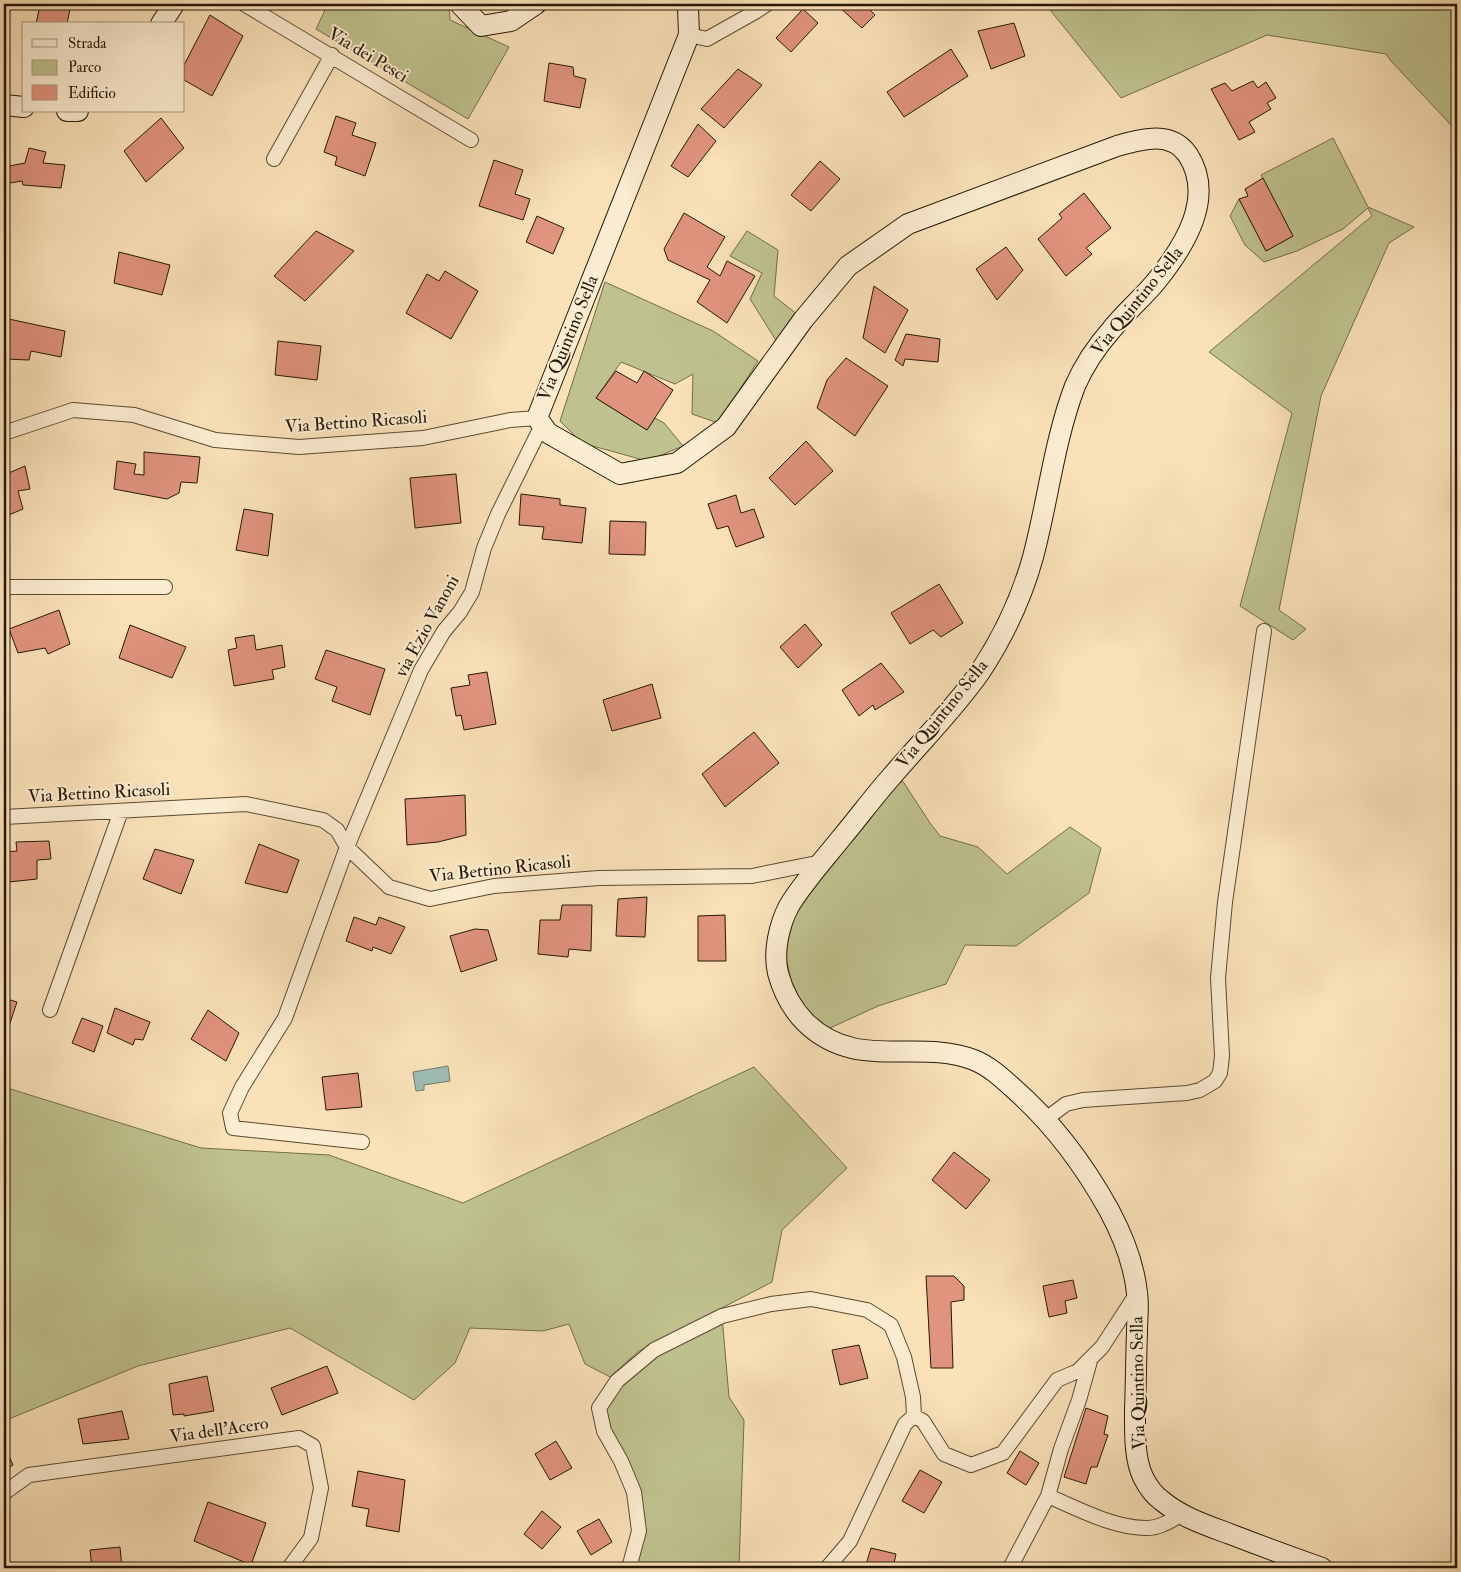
<svg xmlns="http://www.w3.org/2000/svg" width="1461" height="1572" viewBox="0 0 1461 1572" font-family="'IM FELL Double Pica',serif">
<rect width="100%" height="100%" fill="#fae1b8"/>
<filter id="stains"><feTurbulence type="fractalNoise" baseFrequency=".004" numOctaves="4"/><feColorMatrix values="0 0 0 0 .2 0 0 0 0 .09 0 0 0 0 .02 0 0 0 .5 -.17"/></filter>
<radialGradient id="worn" r=".72"><stop offset=".6" stop-color="#630" stop-opacity="0"/><stop offset="1" stop-color="#630" stop-opacity=".3"/></radialGradient>
<path fill="#bfc28e" stroke="#726d4a" d="M 328,4 L 449,4 L 450,20 L 509,47 L 468,119 L 316,29 Z
M 1047,4 L 1457,4 L 1457,123 L 1451,125 L 1391,61 L 1386,54 L 1267,35 L 1121,98 L 1051,11 Z
M 1333,138 L 1368,207 L 1414,227 L 1389,243 L 1321,396 L 1279,610 L 1306,629 L 1293,640 L 1240,606 L 1292,413 L 1209,352 L 1372,216 L 1368,208 L 1343,229 L 1297,251 L 1264,262 L 1245,245 L 1230,216 L 1239,199 L 1266,251 L 1293,236 L 1261,175 Z
M 747,231 L 778,250 L 774,296 L 798,315 L 777,342 L 750,299 L 762,273 L 730,256 Z
M 605,282 L 713,331 L 758,361 L 718,423 L 692,414 L 693,374 L 675,384 L 621,362 L 596,398 L 647,430 L 655,418 L 664,423 L 683,446 L 647,461 L 582,443 L 560,421 Z
M 900,779 L 904,783 L 930,823 L 940,836 L 978,847 L 1007,874 L 1070,827 L 1101,848 L 1089,893 L 1016,946 L 965,945 L 946,984 L 878,1006 L 828,1029 L 804,1008 L 792,986 L 785,952 L 796,910 L 869,815 Z
M 754,1067 L 847,1168 L 782,1230 L 772,1282 L 639,1351 L 610,1377 L 585,1364 L 569,1324 L 543,1331 L 470,1328 L 455,1363 L 414,1400 L 290,1328 L 138,1366 L 4,1421 L 4,1087 L 201,1148 L 329,1155 L 463,1203 Z
M 722,1316 L 729,1397 L 744,1420 L 739,1568 L 629,1568 L 639,1531 L 634,1492 L 599,1408 L 654,1350 Z"/>
<path fill="#9ebdb3" stroke="#6e7b6e" d="M 448,1066 L 450,1081 L 424,1085 L 424,1090 L 416,1091 L 413,1072 Z"/>
<path fill="#e0937d" stroke="#251806" d="M 30,4 L 71,4 L 67,24 L 36,24 L 40,5 Z
M 836,4 L 876,4 L 870,10 L 875,15 L 862,28 Z
M 803,9 L 818,23 L 791,52 L 776,38 Z
M 210,15 L 243,36 L 212,96 L 184,80 L 184,65 Z
M 1014,23 L 1025,56 L 991,69 L 978,31 Z
M 951,49 L 968,76 L 904,117 L 887,92 Z
M 549,63 L 573,67 L 574,76 L 586,79 L 580,108 L 544,101 Z
M 738,69 L 762,85 L 724,128 L 701,109 Z
M 1253,81 L 1258,88 L 1266,82 L 1276,98 L 1267,103 L 1271,109 L 1249,122 L 1255,132 L 1239,140 L 1211,89 L 1225,83 L 1232,91 Z
M 336,116 L 356,123 L 352,135 L 376,143 L 365,176 L 335,165 L 337,157 L 324,152 Z
M 161,118 L 184,148 L 146,182 L 124,151 Z
M 698,124 L 716,141 L 688,177 L 671,166 Z
M 29,148 L 46,152 L 43,163 L 65,165 L 61,188 L 23,185 L 22,181 L 4,184 L 4,167 L 25,163 Z
M 494,160 L 523,170 L 515,194 L 530,199 L 523,220 L 479,206 Z
M 820,161 L 840,179 L 811,211 L 791,195 Z
M 1263,178 L 1293,236 L 1266,251 L 1239,199 L 1248,196 L 1245,189 Z
M 1084,193 L 1111,228 L 1086,248 L 1092,254 L 1066,276 L 1038,239 L 1062,218 L 1059,214 Z
M 684,213 L 725,237 L 707,267 L 720,276 L 727,261 L 755,276 L 727,323 L 697,302 L 710,280 L 668,260 L 664,249 Z
M 537,216 L 564,228 L 553,254 L 526,242 Z
M 316,231 L 354,251 L 305,301 L 274,276 Z
M 1006,247 L 1023,270 L 997,300 L 976,269 Z
M 119,252 L 170,265 L 162,295 L 114,283 Z
M 445,271 L 478,291 L 451,339 L 406,313 L 427,274 L 439,281 Z
M 874,286 L 908,310 L 885,353 L 863,338 Z
M 4,318 L 65,331 L 61,357 L 31,351 L 29,360 L 4,359 Z
M 906,334 L 940,339 L 938,362 L 905,359 L 903,366 L 895,360 Z
M 278,341 L 321,346 L 317,380 L 275,375 Z
M 846,358 L 888,386 L 855,436 L 817,408 L 827,380 Z
M 616,371 L 637,383 L 644,371 L 673,390 L 647,430 L 596,398 Z
M 806,441 L 833,471 L 795,505 L 769,478 Z
M 144,452 L 200,457 L 197,483 L 181,482 L 179,493 L 167,499 L 114,489 L 117,461 L 136,464 L 134,474 L 144,475 Z
M 25,466 L 30,489 L 18,491 L 23,509 L 4,517 L 4,475 Z
M 456,474 L 461,523 L 415,528 L 410,478 Z
M 521,494 L 560,499 L 560,505 L 586,508 L 582,543 L 542,539 L 544,527 L 519,525 Z
M 736,495 L 741,513 L 754,509 L 764,537 L 736,547 L 728,526 L 717,529 L 708,504 Z
M 244,509 L 273,514 L 268,556 L 236,550 Z
M 610,521 L 646,522 L 645,555 L 609,554 Z
M 939,584 L 963,623 L 941,637 L 933,630 L 910,644 L 891,613 Z
M 59,610 L 70,644 L 48,654 L 45,648 L 18,653 L 9,629 Z
M 805,624 L 822,645 L 798,668 L 780,647 Z
M 130,625 L 186,647 L 172,678 L 119,658 Z
M 254,635 L 256,650 L 282,645 L 285,667 L 272,670 L 274,679 L 234,686 L 228,650 L 237,648 L 235,638 Z
M 326,650 L 385,669 L 370,715 L 332,701 L 337,687 L 315,679 Z
M 881,663 L 904,692 L 875,710 L 873,705 L 859,716 L 842,690 Z
M 487,672 L 496,724 L 464,730 L 461,715 L 456,716 L 451,688 L 470,685 L 468,675 Z
M 652,684 L 661,718 L 612,731 L 603,700 Z
M 754,732 L 779,763 L 725,807 L 702,774 Z
M 465,795 L 466,835 L 438,842 L 407,845 L 405,799 Z
M 49,841 L 51,859 L 37,860 L 37,879 L 9,882 L 5,852 L 17,851 L 16,842 Z
M 259,844 L 299,860 L 287,893 L 245,883 Z
M 155,849 L 194,860 L 181,894 L 143,879 Z
M 647,897 L 645,937 L 616,936 L 618,899 Z
M 562,905 L 592,905 L 591,951 L 569,949 L 568,957 L 538,954 L 540,920 L 560,920 Z
M 725,915 L 726,961 L 698,961 L 698,916 Z
M 354,917 L 376,925 L 379,917 L 405,927 L 391,954 L 373,947 L 372,951 L 346,941 Z
M 475,929 L 488,930 L 497,960 L 461,972 L 450,936 Z
M 4,998 L 17,1002 L 5,1038 L 4,1038 Z
M 115,1008 L 150,1022 L 143,1040 L 135,1039 L 133,1045 L 107,1033 Z
M 208,1010 L 239,1033 L 226,1061 L 191,1039 Z
M 82,1018 L 103,1026 L 94,1052 L 72,1043 Z
M 358,1073 L 362,1107 L 326,1110 L 322,1077 Z
M 954,1152 L 990,1180 L 966,1209 L 932,1180 Z
M 926,1276 L 954,1276 L 964,1286 L 964,1300 L 951,1302 L 953,1368 L 931,1368 Z
M 1073,1280 L 1077,1298 L 1065,1301 L 1067,1313 L 1049,1317 L 1043,1286 Z
M 859,1345 L 868,1378 L 840,1385 L 832,1350 Z
M 327,1366 L 338,1393 L 282,1415 L 271,1388 Z
M 207,1376 L 214,1411 L 184,1416 L 184,1414 L 173,1415 L 169,1384 Z
M 1086,1408 L 1108,1416 L 1104,1434 L 1108,1435 L 1097,1467 L 1091,1467 L 1086,1484 L 1064,1477 Z
M 122,1411 L 129,1439 L 83,1444 L 78,1419 Z
M 556,1441 L 572,1468 L 550,1480 L 535,1454 Z
M 4,1445 L 13,1465 L 4,1470 Z
M 1020,1451 L 1039,1463 L 1026,1485 L 1007,1473 Z
M 920,1470 L 942,1482 L 924,1513 L 902,1501 Z
M 358,1471 L 405,1480 L 399,1532 L 366,1526 L 369,1509 L 352,1506 Z
M 208,1502 L 266,1523 L 251,1565 L 194,1541 Z
M 542,1511 L 561,1527 L 542,1549 L 524,1534 Z
M 599,1519 L 612,1542 L 591,1555 L 577,1531 Z
M 120,1547 L 122,1568 L 92,1568 L 90,1550 Z
M 871,1548 L 896,1554 L 893,1568 L 865,1568 Z"/>
<g fill="none" stroke-linecap="round" stroke-linejoin="round">
<defs>
<path id="street" d="M 244,4 L 471,140
M 689,35 L 707,39 L 755,12 L 767,4
M 274,159 L 332,55
M 4,433 L 73,410 L 134,415 L 215,440 L 299,447 L 423,438 L 510,420 L 537,418
M 4,587 L 165,587
M 4,817 L 246,804 L 323,820 L 337,830 L 347,847 L 389,887 L 430,899 L 494,886 L 599,878 L 752,876 L 822,862
M 50,1010 L 121,811
M 1046,1119 L 1066,1104 L 1083,1100 L 1187,1093 L 1200,1090 L 1215,1081 L 1220,1073 L 1222,1056 L 1218,978 L 1225,902 L 1264,631
M 362,1142 L 233,1128 L 230,1113 L 242,1087 L 285,1018 L 347,847 L 421,670 L 444,631 L 460,612 L 472,592 L 484,548 L 498,514 L 542,425
M 914,1416 L 923,1421 L 944,1454 L 971,1465 L 1003,1453 L 1057,1380 L 1078,1371 L 1102,1347 L 1137,1293
M 4,1493 L 29,1475 L 299,1438 L 313,1446 L 321,1488 L 311,1538 L 289,1568
M 1048,1496 C 1079,1509 1111,1527 1145,1528 C 1158,1529 1170,1521 1181,1515
M 629,1568 L 639,1531 L 634,1492 L 621,1461 L 604,1431 L 599,1408 L 617,1381 L 654,1350 L 722,1316 L 771,1304 L 811,1299 L 867,1310 L 891,1325 L 904,1357 L 913,1397 L 914,1416 L 905,1424 L 850,1541 L 827,1568
M 1010,1568 L 1048,1496 L 1061,1449 L 1079,1400 L 1090,1361"/>
<path id="secondary" d="M 460,4 L 481,26 L 511,21 L 536,4
M 686,4 L 688,7 L 689,35 L 537,418 L 548,433 L 620,474 L 677,463 L 726,427 L 803,320 L 848,266 L 908,224 L 1117,146 C 1142,139 1171,130 1188,155 C 1215,197 1185,245 1158,279 C 1144,297 1126,311 1112,329 C 1097,346 1084,365 1075,386 C 1054,441 1048,501 1033,557 C 1022,597 1003,637 980,672 C 954,709 921,742 892,776 C 874,796 859,817 842,837 C 826,857 802,884 789,906 C 779,925 773,952 778,973 C 783,992 792,1009 806,1023 C 857,1072 917,1038 974,1060 C 989,1066 1001,1077 1013,1088 C 1052,1122 1084,1165 1109,1210 C 1123,1236 1134,1264 1137,1293 C 1139,1305 1137,1319 1137,1332 C 1136,1358 1136,1384 1135,1410 C 1135,1431 1134,1458 1143,1477 C 1147,1485 1154,1495 1161,1500 C 1181,1517 1206,1525 1230,1534 C 1261,1546 1291,1557 1322,1568
M 161,24 L 174,4
M 4,105 L 24,107
M 67,111 L 78,111"/>
</defs>
<use href="#street" stroke="#5a4a32" stroke-width="16"/>
<use href="#secondary" stroke="#251806" stroke-width="22"/>
<use href="#street" stroke="#fcecd1" stroke-width="14"/>
<use href="#secondary" stroke="#fcecd1" stroke-width="20"/>
</g>
<g text-anchor="middle" dominant-baseline="central" stroke-width="4" stroke-linejoin="round" paint-order="stroke">
<g font-size="18" fill="#251806" stroke="#fcecd1">
<text transform="translate(368 55) rotate(31)">Via dei Pesci</text>
<text transform="translate(1137 301) rotate(-51)">Via Quintino Sella</text>
<text transform="translate(568 338) rotate(-68)">Via Quintino Sella</text>
<text transform="translate(356 422) rotate(-4)">Via Bettino Ricasoli</text>
<text transform="translate(427 626) rotate(-61)">via Ezio Vanoni</text>
<text transform="translate(942 714) rotate(-51)">Via Quintino Sella</text>
<text transform="translate(99 793) rotate(-3)">Via Bettino Ricasoli</text>
<text transform="translate(500 869) rotate(-6)">Via Bettino Ricasoli</text>
<text transform="translate(1138 1383) rotate(-91)">Via Quintino Sella</text>
<text transform="translate(219 1430) rotate(-8)">Via dell'Acero</text>
</g>
</g>
<rect width="1461" height="1572" fill="none" stroke="#fae1b8" stroke-width="20"/>
<rect x="5" y="5" width="1451" height="1562" fill="none" stroke="#251806" stroke-width="2.5"/>
<rect x="10" y="10" width="1441" height="1552" fill="none" stroke="#251806"/>
<rect x="22" y="22" width="162" height="90" fill="#fcecd1" stroke="#a69780"/>
<rect x="32" y="39" width="25" height="8" fill="#fcecd1" stroke="#a69780"/>
<text x="68" y="48" font-size="15" fill="#251806">Strada</text>
<rect x="32" y="60" width="25" height="15" fill="#bfc28e" stroke="#a69780"/>
<text x="68" y="72" font-size="15" fill="#251806">Parco</text>
<rect x="32" y="85" width="25" height="15" fill="#e0937d" stroke="#a69780"/>
<text x="68" y="98" font-size="15" fill="#251806">Edificio</text>
<rect width="100%" height="100%" filter="url(#stains)"/>
<rect width="100%" height="100%" fill="url(#worn)"/>
</svg>
